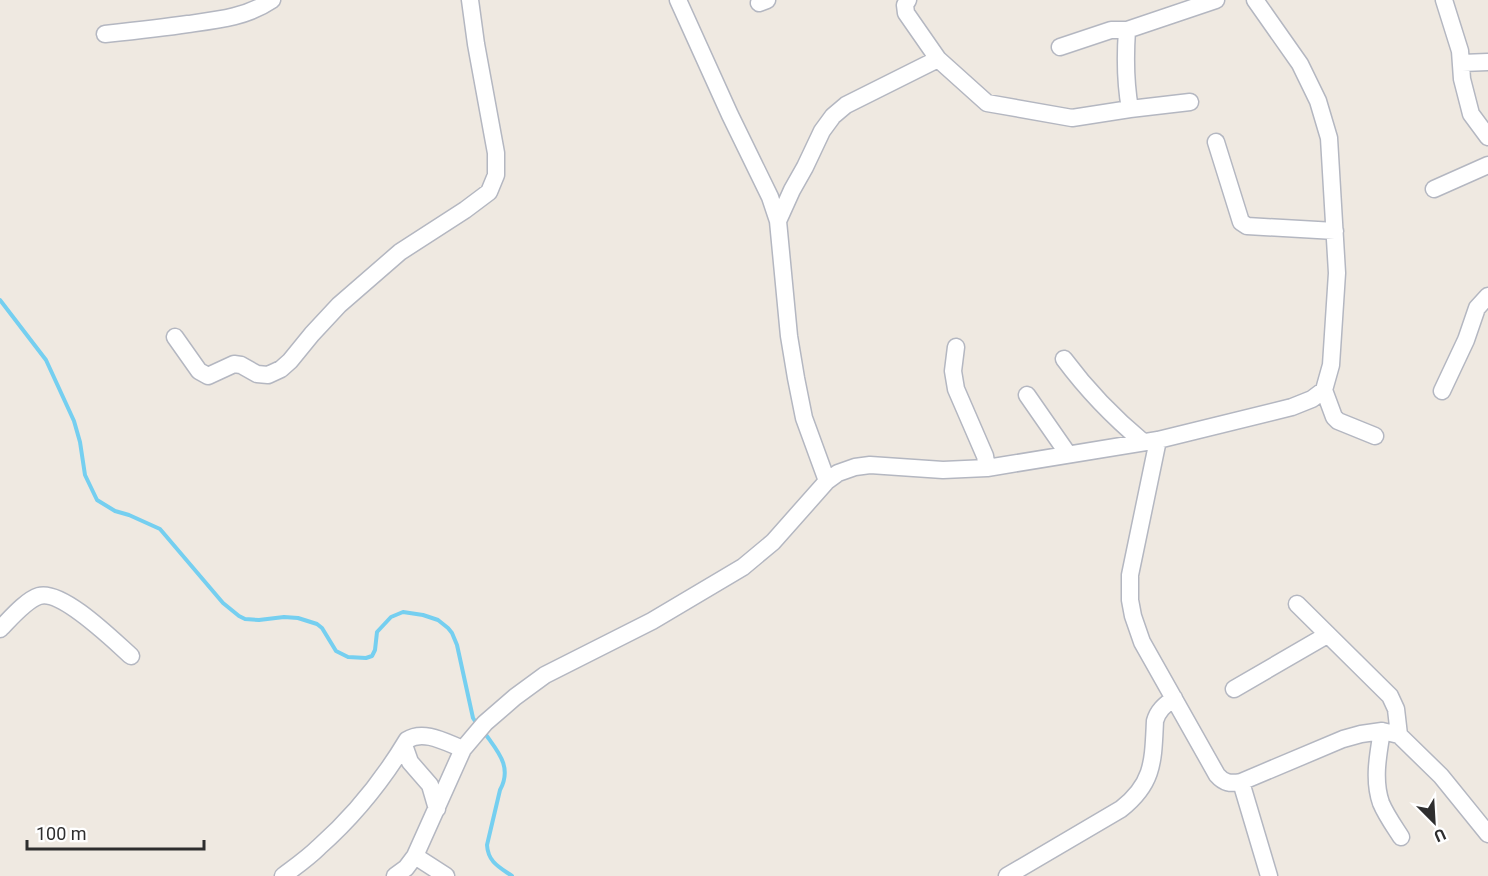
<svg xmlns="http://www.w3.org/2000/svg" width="1488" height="876" viewBox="0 0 1488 876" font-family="Roboto,sans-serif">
<rect width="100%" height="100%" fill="#efe9e1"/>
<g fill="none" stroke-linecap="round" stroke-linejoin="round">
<path stroke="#75cff0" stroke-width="4" d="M 0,300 L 46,360 L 74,421 L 80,442 L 85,475 L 97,500 L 115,511 L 129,515 L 160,529 L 223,603 L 239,616 L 245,619 L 259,620 L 284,617 L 298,618 L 317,624 L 322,628 L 336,651 L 348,657 L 366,658 L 372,656 L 375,650 L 377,632 L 391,617 L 403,612 L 423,615 L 438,620 L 448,628 L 452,633 L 457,645 L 473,718 L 477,724
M 484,732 C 497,751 513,766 500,790 L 487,845 C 488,862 499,867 512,876"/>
<defs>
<path id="minor" d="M 678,0 L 730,115 L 770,197 L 778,221 L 789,336 L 796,378 L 804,418 L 827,481
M 908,0 L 905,5 L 906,13 L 938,59 L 987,103 L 1072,118 L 1130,109
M 1444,0 L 1460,51 L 1462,79 L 1471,114 L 1488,137
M 759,3 L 767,0
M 1127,30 C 1125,58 1125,81 1130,109 L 1190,102
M 105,34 C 133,31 161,28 188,24 C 218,20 247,17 272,0
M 1060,47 L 1111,30 L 1127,30 L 1216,0
M 1462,63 L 1488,62
M 1216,142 L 1241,222 L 1247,226 L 1335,231
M 1434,189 L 1488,165
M 778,221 L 792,190 L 805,167 L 822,131 L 833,116 L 846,105 L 938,59
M 175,337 L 199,371 L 208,376 L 234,364 L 241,365 L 257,374 L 268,375 L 281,369 L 290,361 L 312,334 L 339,305 L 400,252 L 465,210 L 489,192 L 496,175 L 496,153 L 476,44 L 470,0
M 956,347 L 953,371 L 956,389 L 985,456 L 987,468
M 1064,359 C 1087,390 1113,417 1143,442
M 1324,390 L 1334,417 L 1338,421 L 1375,436
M 1442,391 L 1466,340 L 1477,308 L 1488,296
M 1027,395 L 1068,454
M 1158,440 L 1130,575 L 1130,600 L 1133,616 L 1142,642 L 1217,775 C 1224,783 1230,784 1241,782 L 1343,739 L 1361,734 L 1382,731 L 1399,735 L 1441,776 L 1488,834
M 1297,604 L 1390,696 L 1396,709 L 1399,735
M 0,629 C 10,619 26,600 39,596 C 62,589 114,641 131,656
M 1234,689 L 1327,635
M 1382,731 C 1378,755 1373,780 1381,803 C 1386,815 1394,826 1401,837
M 404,745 L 410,762 L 430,785 L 437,809
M 1241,782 L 1269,876
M 415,856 L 446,876
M 283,876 C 295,867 308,858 319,847 C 354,816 383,780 407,740 C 424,729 447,743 463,749
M 395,876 L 406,868 L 415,856 L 463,749 L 485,723 L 515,697 L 545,675 L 652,621 L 743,567 L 773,542 L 827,481 L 838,473 L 855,467 L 870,465 L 943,470 L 987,468 L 1158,440 L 1292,407 L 1312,399 L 1324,390 L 1331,365 L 1337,273 L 1329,138 L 1318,101 L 1300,64 L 1255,0
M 1007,876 L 1121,809 C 1154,783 1153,761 1155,721 C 1158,710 1165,705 1174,698"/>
</defs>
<use href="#minor" stroke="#b4b7c1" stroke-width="19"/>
<use href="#minor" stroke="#fff" stroke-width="16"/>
</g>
<g transform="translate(1434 822) rotate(156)" stroke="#ffffff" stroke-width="4.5" paint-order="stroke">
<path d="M0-4.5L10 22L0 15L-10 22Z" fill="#2e2e2e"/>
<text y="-9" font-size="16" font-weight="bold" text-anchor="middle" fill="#2e2e2e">U</text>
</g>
<path d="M27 840v9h177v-9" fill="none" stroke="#2e2e2e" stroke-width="3"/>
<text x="36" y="840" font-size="18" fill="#2e2e2e" stroke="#ffffff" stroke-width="4.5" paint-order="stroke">100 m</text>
</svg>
